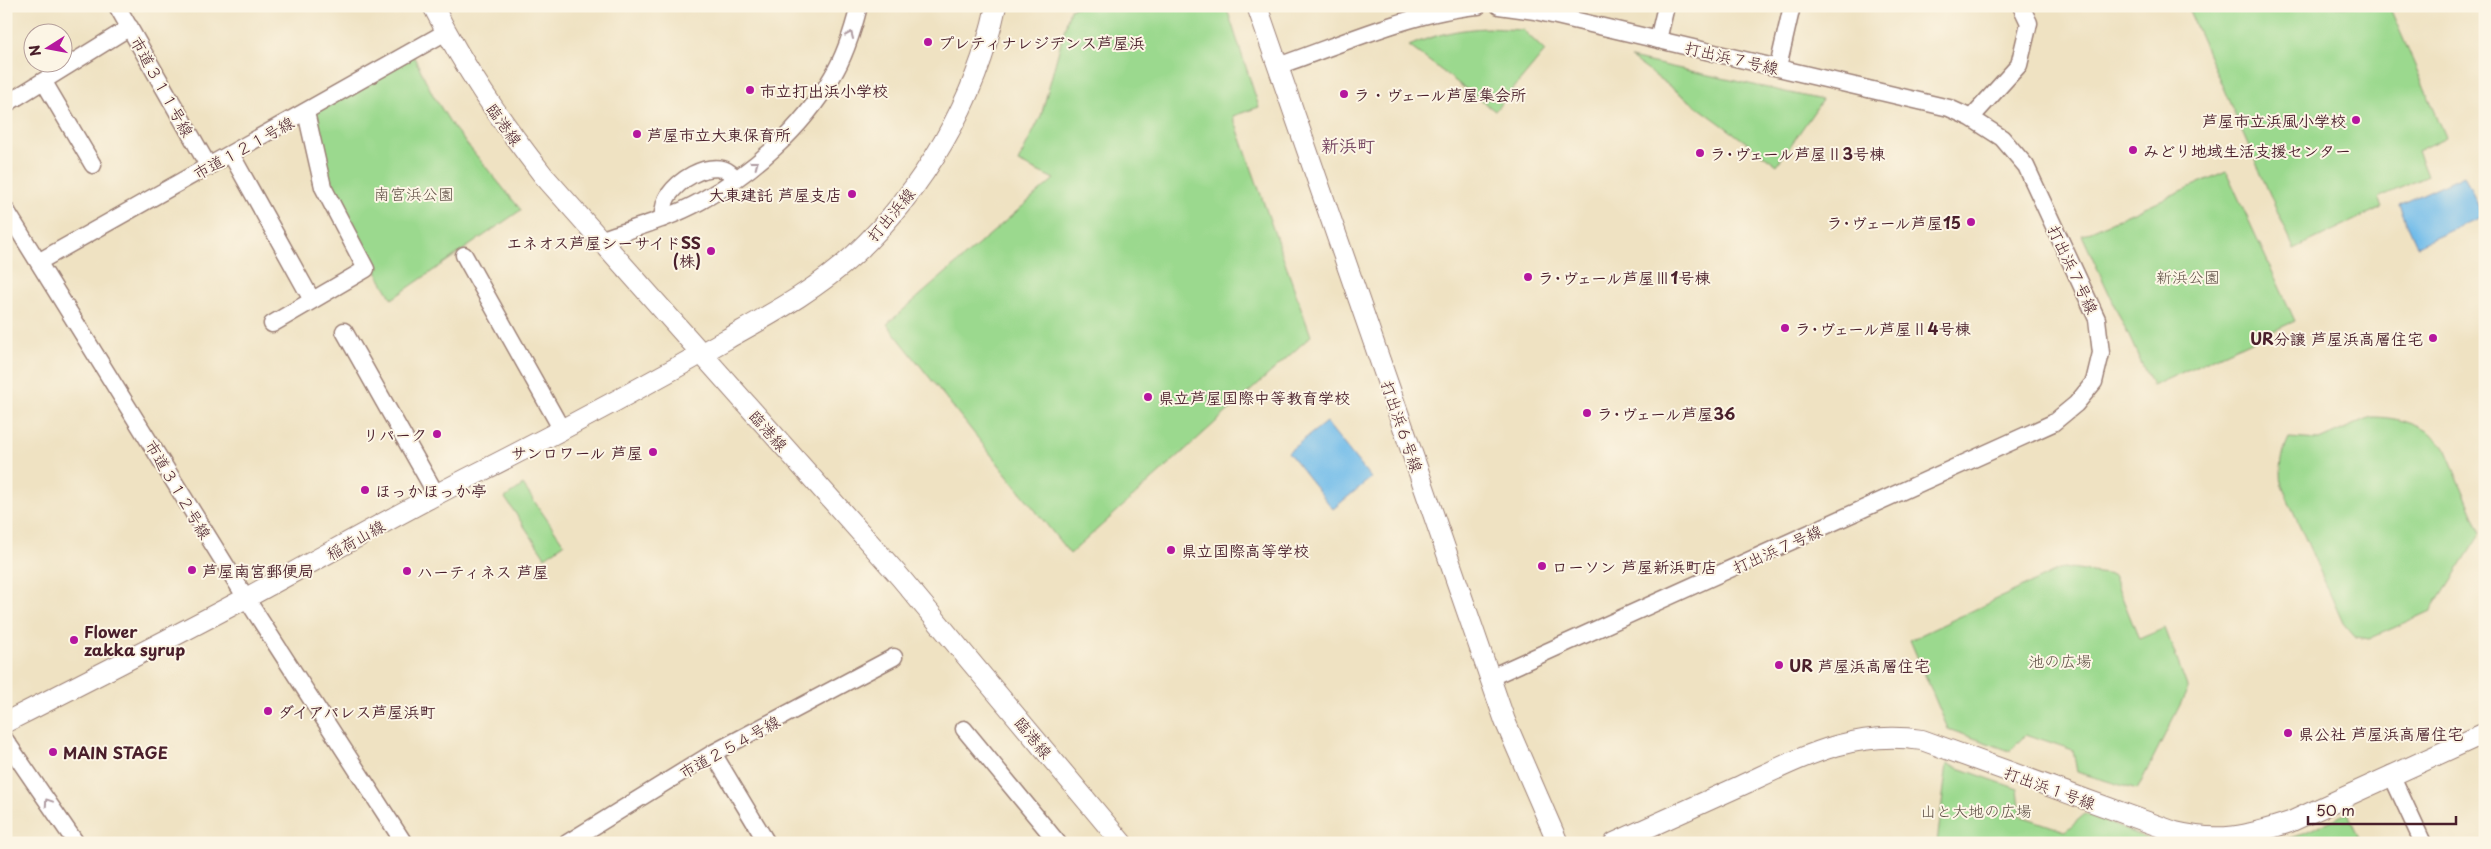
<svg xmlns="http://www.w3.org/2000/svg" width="2491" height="849" viewBox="0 0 2491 849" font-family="'Playpen Sans','Klee One',sans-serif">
<rect width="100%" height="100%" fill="#fcf5e5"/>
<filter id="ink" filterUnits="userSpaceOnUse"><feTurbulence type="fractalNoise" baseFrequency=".02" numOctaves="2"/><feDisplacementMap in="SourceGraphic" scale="10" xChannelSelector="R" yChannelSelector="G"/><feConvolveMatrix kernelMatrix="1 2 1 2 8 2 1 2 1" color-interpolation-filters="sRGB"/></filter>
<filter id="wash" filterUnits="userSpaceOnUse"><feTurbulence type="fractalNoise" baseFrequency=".0096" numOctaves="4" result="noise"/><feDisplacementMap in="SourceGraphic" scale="20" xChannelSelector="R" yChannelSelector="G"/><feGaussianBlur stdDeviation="1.12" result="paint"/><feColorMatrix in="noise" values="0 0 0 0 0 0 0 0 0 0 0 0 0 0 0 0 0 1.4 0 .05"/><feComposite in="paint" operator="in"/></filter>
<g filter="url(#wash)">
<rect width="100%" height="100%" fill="#efe2c2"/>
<path fill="#9bd98e" stroke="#727c5c" d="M 1080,6 L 1226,6 L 1259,107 L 1233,116 L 1311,336 L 1070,554 L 887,324 L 1054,179 L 1018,162 L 1041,116 L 1070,9 Z
M 2187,6 L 2389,6 L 2446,137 L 2417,151 L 2427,176 L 2378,198 L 2382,207 L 2294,249 Z
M 1488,28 L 1523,30 L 1545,51 L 1495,111 L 1409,46 C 1436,34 1459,29 1488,28 Z
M 413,55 L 433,95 L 453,127 L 521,210 L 392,299 L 327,187 L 310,114 Z
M 1631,58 L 1822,100 L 1777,165 Z
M 2226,171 L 2295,321 L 2152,386 L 2082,235 Z
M 2371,417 C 2399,417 2428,425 2445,448 L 2481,533 L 2431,611 L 2369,639 L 2355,637 L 2343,623 L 2282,486 C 2280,468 2281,454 2289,438 L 2319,440 Z
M 523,485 L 564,544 L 545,557 L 505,498 Z
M 2063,568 L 2113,575 L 2139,639 L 2165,628 L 2188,689 L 2137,790 L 2077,772 L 2073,750 L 2026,734 L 2010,751 L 1948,729 L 1910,640 Z
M 1947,764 L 2018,789 L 2021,816 L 2065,831 L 2085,814 L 2159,843 L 1937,843 Z
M 2348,813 L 2361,843 L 2275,843 L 2299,835 Z"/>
<path fill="#71bcea" stroke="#5e6e8a" d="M 2464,175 L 2483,216 L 2417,246 L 2399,205 Z
M 1326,422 L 1371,478 L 1333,509 L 1288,452 Z"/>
</g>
<g filter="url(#ink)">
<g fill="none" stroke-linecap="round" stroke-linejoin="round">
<defs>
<path id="minor" d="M 117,6 L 209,167
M 1658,40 L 1666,6
M 1278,66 C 1339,45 1415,11 1478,6
M 1778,67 L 1792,6
M 44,82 L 93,165
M 6,104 L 130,27
M 1971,118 L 2019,65 L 2029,23 L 2021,6
M 231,154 L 312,300
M 6,210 L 246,598 L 404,843
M 662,219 C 663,211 664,202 668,196 C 680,179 703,165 723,169 C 728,170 732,175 736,178
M 602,239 C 635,228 671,218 701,201 C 752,173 803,128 832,77 C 845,56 853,30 859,6
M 464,255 L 562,430
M 40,261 L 446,32
M 272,324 L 366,269 L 323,187 L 306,112
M 344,331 L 436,494
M 1491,677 L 2053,423 L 2076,404 L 2094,382 L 2101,353 L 2097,319 L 2026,166 L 2002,138 L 1971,118 L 1949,108 L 1535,11 L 1499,6
M 964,729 L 1058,843
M 6,741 L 76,843
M 713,753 L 767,843
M 2391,774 L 2423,843
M 567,843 L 713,753 L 894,657"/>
<path id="tertiary" d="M 433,6 C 464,68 501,121 543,175 L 900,577 L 1122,843
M 1257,6 L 1505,721 L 1558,843
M 6,722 C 87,681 168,640 248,597 C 324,556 399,513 476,474 C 561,431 645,386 727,339 C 771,314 816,290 854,255 C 924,189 976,101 996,6
M 1614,843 C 1656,824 1698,805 1740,786 C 1801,758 1852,729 1922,740 L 2175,832 C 2219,843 2248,836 2290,822 L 2485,733"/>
</defs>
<use href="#minor" stroke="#9c8076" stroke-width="19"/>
<use href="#tertiary" stroke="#9c8076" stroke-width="22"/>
<use href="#minor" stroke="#fff" stroke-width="16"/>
<use href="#tertiary" stroke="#fff" stroke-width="20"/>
</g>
<defs><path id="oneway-chevron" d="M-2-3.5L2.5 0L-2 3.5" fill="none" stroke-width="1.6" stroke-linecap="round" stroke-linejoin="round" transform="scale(1.25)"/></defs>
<g stroke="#ae9aa0">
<use href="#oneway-chevron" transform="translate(850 35) rotate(-67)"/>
<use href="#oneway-chevron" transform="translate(755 164) rotate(-37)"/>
<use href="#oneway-chevron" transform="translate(48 802) rotate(-124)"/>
</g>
</g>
<g fill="#b5179e" stroke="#fcf5e5" stroke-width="2">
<circle cx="928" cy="42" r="5"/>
<circle cx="750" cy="90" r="5"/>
<circle cx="1344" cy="94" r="5"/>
<circle cx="2356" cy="120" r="5"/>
<circle cx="637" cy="134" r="5"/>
<circle cx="2133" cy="150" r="5"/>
<circle cx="1700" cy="153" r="5"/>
<circle cx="852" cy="194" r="5"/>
<circle cx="1971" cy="222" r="5"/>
<circle cx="711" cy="251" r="5"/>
<circle cx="1528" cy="277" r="5"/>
<circle cx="1785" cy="328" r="5"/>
<circle cx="2433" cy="338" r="5"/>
<circle cx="1148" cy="397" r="5"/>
<circle cx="1587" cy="413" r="5"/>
<circle cx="437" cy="434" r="5"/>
<circle cx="653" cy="452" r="5"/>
<circle cx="365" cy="490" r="5"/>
<circle cx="1171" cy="550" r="5"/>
<circle cx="1542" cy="566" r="5"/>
<circle cx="192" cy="570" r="5"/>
<circle cx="407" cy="571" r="5"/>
<circle cx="74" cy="640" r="5"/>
<circle cx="1779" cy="665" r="5"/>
<circle cx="268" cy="711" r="5"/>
<circle cx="2288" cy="733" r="5"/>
<circle cx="53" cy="752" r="5"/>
</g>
<g text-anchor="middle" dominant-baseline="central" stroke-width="4" stroke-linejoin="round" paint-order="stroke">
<g font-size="16" font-weight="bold" fill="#4a1f2b" stroke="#fcf5e5" text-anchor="start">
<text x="938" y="42">プレティナレジデンス芦屋浜</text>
<text x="760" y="90">市立打出浜小学校</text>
<text x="1354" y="94">ラ・ヴェール芦屋集会所</text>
<text x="2346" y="120" text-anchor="end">芦屋市立浜風小学校</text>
<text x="647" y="134">芦屋市立大東保育所</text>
<text x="2143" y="150">みどり地域生活支援センター</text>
<text x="1710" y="153">ラ･ヴェール芦屋Ⅱ3号棟</text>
<text x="842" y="194" text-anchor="end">大東建託 芦屋支店</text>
<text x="1961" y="222" text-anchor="end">ラ･ヴェール芦屋15</text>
<text x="701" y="242" text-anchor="end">エネオス芦屋シーサイドSS<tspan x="701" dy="18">(株)</tspan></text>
<text x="1538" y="277">ラ･ヴェール芦屋Ⅲ1号棟</text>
<text x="1795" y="328">ラ･ヴェール芦屋Ⅱ4号棟</text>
<text x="2423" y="338" text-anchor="end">UR分譲 芦屋浜高層住宅</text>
<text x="1158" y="397">県立芦屋国際中等教育学校</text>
<text x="1597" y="413">ラ･ヴェール芦屋36</text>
<text x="427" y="434" text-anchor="end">リパーク</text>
<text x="643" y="452" text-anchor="end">サンロワール 芦屋</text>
<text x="375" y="490">ほっかほっか亭</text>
<text x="1181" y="550">県立国際高等学校</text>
<text x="1552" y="566">ローソン 芦屋新浜町店</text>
<text x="202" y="570">芦屋南宮郵便局</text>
<text x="417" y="571">ハーティネス 芦屋</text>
<text x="84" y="631">Flower<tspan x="84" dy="18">zakka syrup</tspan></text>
<text x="1789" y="665">UR 芦屋浜高層住宅</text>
<text x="278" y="711">ダイアパレス芦屋浜町</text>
<text x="2298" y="733">県公社 芦屋浜高層住宅</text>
<text x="63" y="752">MAIN STAGE</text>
</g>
<g font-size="16" fill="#4a1f2b" stroke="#fcf5e5">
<text transform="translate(1732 57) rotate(13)">打出浜７号線</text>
<text transform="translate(163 86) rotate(61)">市道３１１号線</text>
<text transform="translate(505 124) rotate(54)">臨港線</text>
<text transform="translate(243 147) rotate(-29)">市道１２１号線</text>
<text transform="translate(890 214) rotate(-50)">打出浜線</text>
<text transform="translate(2074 269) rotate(65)">打出浜７号線</text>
<text transform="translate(1403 426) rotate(71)">打出浜６号線</text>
<text transform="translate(769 430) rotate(48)">臨港線</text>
<text transform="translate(179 489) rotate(59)">市道３１２号線</text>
<text transform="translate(355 539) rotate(-29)">稲荷山線</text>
<text transform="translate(1777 548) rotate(-24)">打出浜７号線</text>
<text transform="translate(1034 737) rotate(50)">臨港線</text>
<text transform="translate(729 746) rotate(-29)">市道２５４号線</text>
<text transform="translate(2050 787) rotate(20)">打出浜１号線</text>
</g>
<g font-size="16" fill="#5e4e44" stroke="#fcf5e5">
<text x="414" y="193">南宮浜公園</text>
<text x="2188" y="276">新浜公園</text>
<text x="2060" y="660">池の広場</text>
<text x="1976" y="810">山と大地の広場</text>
</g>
<g font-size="18" font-weight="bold" fill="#794964" stroke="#fcf5e5">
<text x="1348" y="144">新浜町</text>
</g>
</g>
<rect width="2491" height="849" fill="none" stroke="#fcf5e5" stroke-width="25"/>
<g transform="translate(48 48) rotate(259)"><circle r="24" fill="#fcf5e5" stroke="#b59f9b"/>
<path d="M0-4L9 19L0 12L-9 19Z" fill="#b5179e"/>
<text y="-8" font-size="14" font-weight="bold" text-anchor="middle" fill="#4a1f2b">N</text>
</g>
<path d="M2308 816v8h148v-8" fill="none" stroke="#4a1f2b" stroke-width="2.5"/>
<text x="2316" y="816" font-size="15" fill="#4a1f2b" stroke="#fcf5e5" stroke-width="4" paint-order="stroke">50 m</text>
</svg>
